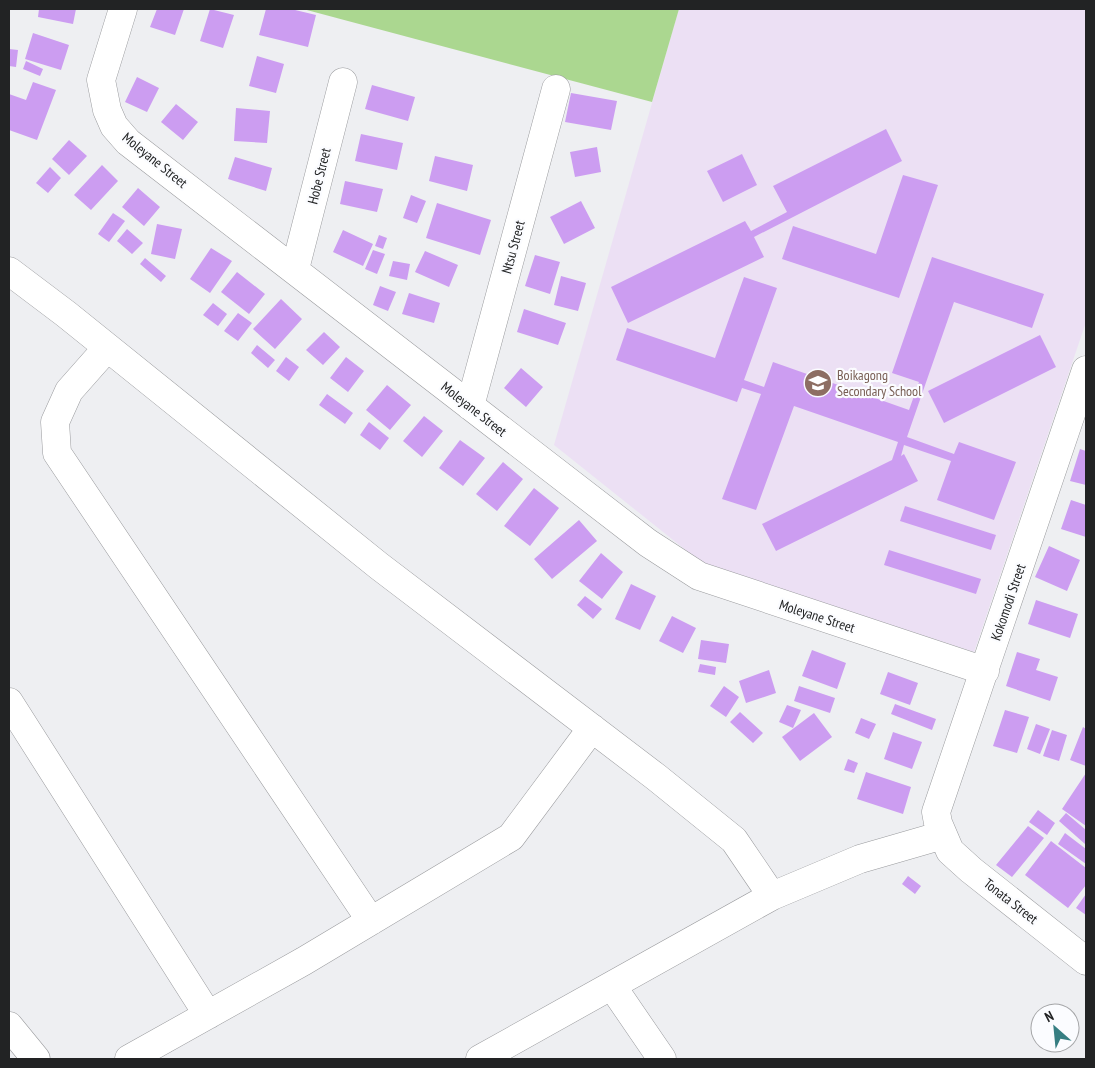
<svg xmlns="http://www.w3.org/2000/svg" width="1095" height="1068" viewBox="0 0 1095 1068" font-family="'PT Sans Narrow',sans-serif">
<rect width="100%" height="100%" fill="#eeeff2"/>
<path fill="#ece0f4" d="M 679,9 L 1086,9 L 1086,322 L 974,652 L 702,563 L 554,445 Z"/>
<path fill="#abd790" d="M 303,9 L 679,9 L 652,102 Z"/>
<path fill="#cc9df1" d="M 39,9 L 76,9 L 73,24 L 38,17 Z
M 157,9 L 184,9 L 175,35 L 150,27 Z
M 210,9 L 234,15 L 223,48 L 200,41 Z
M 266,9 L 291,9 L 316,15 L 308,47 L 259,35 Z
M 33,33 L 69,45 L 61,70 L 25,59 Z
M 9,49 L 18,50 L 16,67 L 9,66 Z
M 257,56 L 284,64 L 276,93 L 249,86 Z
M 26,61 L 43,69 L 40,76 L 23,69 Z
M 137,77 L 159,88 L 147,112 L 125,102 Z
M 33,82 L 56,90 L 37,140 L 9,130 L 9,94 L 26,100 Z
M 372,85 L 415,97 L 408,121 L 365,109 Z
M 571,93 L 617,101 L 611,130 L 565,122 Z
M 176,104 L 198,122 L 183,140 L 161,122 Z
M 236,108 L 270,111 L 267,143 L 234,141 Z
M 886,129 L 902,161 L 754,237 L 764,257 L 628,323 L 611,287 L 745,221 L 751,231 L 787,212 L 773,186 Z
M 361,134 L 403,143 L 397,170 L 355,161 Z
M 69,140 L 87,156 L 69,175 L 52,159 Z
M 597,147 L 601,172 L 575,177 L 570,152 Z
M 742,154 L 757,185 L 723,202 L 707,171 Z
M 435,156 L 473,165 L 467,191 L 429,181 Z
M 235,157 L 272,168 L 266,191 L 228,179 Z
M 102,165 L 118,181 L 91,210 L 74,195 Z
M 50,167 L 61,178 L 48,193 L 36,183 Z
M 903,175 L 938,185 L 899,298 L 782,259 L 793,226 L 876,254 Z
M 345,181 L 383,189 L 377,212 L 340,204 Z
M 138,188 L 160,207 L 144,226 L 122,207 Z
M 411,195 L 426,201 L 417,223 L 403,218 Z
M 581,201 L 595,228 L 564,244 L 550,217 Z
M 437,203 L 491,220 L 480,255 L 426,238 Z
M 113,213 L 125,221 L 109,242 L 98,234 Z
M 157,224 L 182,229 L 175,259 L 151,254 Z
M 127,229 L 143,243 L 132,254 L 117,241 Z
M 343,230 L 373,244 L 363,266 L 333,252 Z
M 379,235 L 387,238 L 383,249 L 375,246 Z
M 211,248 L 232,261 L 210,293 L 190,279 Z
M 373,250 L 385,254 L 377,274 L 365,269 Z
M 425,251 L 458,265 L 449,287 L 415,272 Z
M 535,255 L 560,262 L 550,294 L 525,286 Z
M 932,257 L 1044,294 L 1032,328 L 954,302 L 907,437 L 954,454 L 959,442 L 1016,462 L 994,520 L 937,500 L 951,461 L 904,445 L 901,456 L 904,454 L 918,481 L 776,551 L 762,524 L 892,460 L 898,442 L 794,406 L 756,510 L 722,499 L 761,394 L 742,388 L 737,402 L 616,360 L 627,328 L 715,358 L 744,277 L 777,288 L 744,380 L 764,387 L 773,362 L 909,410 L 919,382 L 892,373 Z
M 145,258 L 166,276 L 161,282 L 140,264 Z
M 393,261 L 410,264 L 407,280 L 389,276 Z
M 237,272 L 265,294 L 249,314 L 221,292 Z
M 561,276 L 586,283 L 578,311 L 554,305 Z
M 380,286 L 396,292 L 388,311 L 373,305 Z
M 409,293 L 440,303 L 434,323 L 402,314 Z
M 281,299 L 302,319 L 275,349 L 253,329 Z
M 213,303 L 227,314 L 218,326 L 203,315 Z
M 524,309 L 566,323 L 558,345 L 517,332 Z
M 238,313 L 252,323 L 238,341 L 224,331 Z
M 324,332 L 340,347 L 323,365 L 306,350 Z
M 1040,335 L 1056,367 L 944,423 L 928,391 Z
M 257,345 L 275,360 L 268,368 L 251,353 Z
M 286,357 L 299,367 L 289,381 L 276,371 Z
M 346,357 L 364,371 L 348,392 L 330,378 Z
M 521,368 L 543,387 L 526,407 L 504,388 Z
M 387,385 L 411,405 L 390,430 L 366,410 Z
M 327,394 L 353,413 L 345,424 L 319,405 Z
M 424,416 L 443,431 L 422,457 L 403,441 Z
M 369,422 L 389,438 L 380,450 L 360,435 Z
M 460,440 L 485,458 L 463,486 L 439,468 Z
M 1080,449 L 1086,451 L 1086,485 L 1070,481 Z
M 503,462 L 523,479 L 497,511 L 476,494 Z
M 534,488 L 559,508 L 530,546 L 504,526 Z
M 1071,500 L 1086,505 L 1086,537 L 1061,529 Z
M 905,506 L 996,535 L 991,550 L 900,521 Z
M 579,520 L 597,541 L 552,579 L 534,559 Z
M 1049,546 L 1080,560 L 1067,591 L 1035,577 Z
M 889,550 L 981,579 L 976,594 L 884,565 Z
M 601,553 L 623,572 L 602,599 L 579,581 Z
M 631,584 L 656,596 L 640,630 L 615,619 Z
M 585,596 L 602,609 L 593,619 L 577,605 Z
M 1036,600 L 1078,614 L 1070,638 L 1028,624 Z
M 672,616 L 696,628 L 683,653 L 659,641 Z
M 701,640 L 729,644 L 726,663 L 698,659 Z
M 812,650 L 846,663 L 837,689 L 802,676 Z
M 1017,652 L 1040,659 L 1036,670 L 1058,677 L 1050,701 L 1006,686 Z
M 700,664 L 716,667 L 715,675 L 698,672 Z
M 769,670 L 776,693 L 746,703 L 739,681 Z
M 888,672 L 918,683 L 910,705 L 880,694 Z
M 724,686 L 739,697 L 726,717 L 710,706 Z
M 799,686 L 835,698 L 830,713 L 794,701 Z
M 895,704 L 936,719 L 932,730 L 891,714 Z
M 787,705 L 801,710 L 793,728 L 779,722 Z
M 1005,710 L 1029,717 L 1017,753 L 993,746 Z
M 740,712 L 763,733 L 753,743 L 730,722 Z
M 814,713 L 832,737 L 800,761 L 782,737 Z
M 861,718 L 876,724 L 869,739 L 855,733 Z
M 1036,724 L 1050,729 L 1040,754 L 1027,749 Z
M 1083,727 L 1086,729 L 1086,766 L 1070,760 Z
M 1052,730 L 1067,735 L 1059,761 L 1043,756 Z
M 893,732 L 922,742 L 912,769 L 884,759 Z
M 848,759 L 858,763 L 854,773 L 844,770 Z
M 866,772 L 911,787 L 903,814 L 857,799 Z
M 1086,773 L 1086,826 L 1062,809 Z
M 1038,810 L 1055,823 L 1047,835 L 1029,822 Z
M 1066,813 L 1086,830 L 1085,844 L 1059,821 Z
M 1028,826 L 1044,838 L 1012,877 L 996,865 Z
M 1065,833 L 1086,849 L 1086,864 L 1058,844 Z
M 1051,841 L 1086,868 L 1086,885 L 1068,908 L 1025,875 Z
M 908,876 L 921,886 L 915,894 L 902,884 Z
M 1086,894 L 1086,915 L 1076,908 Z"/>
<g fill="none" stroke-linecap="round" stroke-linejoin="round">
<defs>
<path id="minor" d="M 123,9 L 101,80 L 107,110 L 114,126 L 128,142 L 648,543 L 699,576 L 985,671
M 295,269 L 343,82
M 9,271 L 66,314 L 379,566 L 656,777 L 734,840 L 772,896
M 107,348 L 69,391 L 55,422 L 57,453 L 371,921
M 1086,370 L 936,812 L 938,823 L 950,851 L 971,870 L 1086,961
M 470,406 L 556,89
M 9,702 L 208,1015
M 612,986 L 662,1059
M 9,1026 L 36,1059
M 129,1059 L 304,961 L 511,837 L 592,728
M 480,1059 L 772,896 L 860,859 L 943,835"/>
</defs>
<use href="#minor" stroke="#9a9b9e" stroke-width="29"/>
<use href="#minor" stroke="#fff" stroke-width="28"/>
</g>
<defs>
<symbol id="school-disc" viewBox="-11 -11 22 22"><circle r="9.5" fill="#8d6e63" stroke="#fbfcff"/><path d="M0-5L7-2L0 1L-7-2ZM-4 1L0 2.5L4 1V4Q0 6-4 4Z" fill="#fff"/></symbol>
</defs>
<g fill-rule="evenodd">
<use href="#school-disc" x="802" y="367" width="32" height="32"/>
</g>
<g text-anchor="middle" dominant-baseline="central" stroke-width="4.5" stroke-linejoin="round" paint-order="stroke">
<g font-size="14" fill="#222324" stroke="#fbfcff">
<text transform="translate(155 160) rotate(39)">Moleyane Street</text>
<text transform="translate(319 176) rotate(-76)">Hobe Street</text>
<text transform="translate(513 247) rotate(-75)">Ntsu Street</text>
<text transform="translate(474 409) rotate(38)">Moleyane Street</text>
<text transform="translate(1008 602) rotate(-71)">Kokomodi Street</text>
<text transform="translate(817 616) rotate(18)">Moleyane Street</text>
<text transform="translate(1011 901) rotate(38)">Tonata Street</text>
</g>
<g font-size="14" fill="#785e54" stroke="#fbfcff" text-anchor="start">
<text x="837" y="375">Boikagong<tspan x="837" dy="16">Secondary School</tspan></text>
</g>
</g>
<rect width="1095" height="1068" fill="none" stroke="#222324" stroke-width="20"/>
<g transform="translate(1055 1028) rotate(333)"><circle r="24" fill="#fbfcff" stroke="#a4a5a7"/>
<path d="M0-4L9 19L0 12L-9 19Z" fill="#367e82"/>
<text y="-8" font-size="14" font-weight="bold" text-anchor="middle" fill="#222324">N</text>
</g>
</svg>
